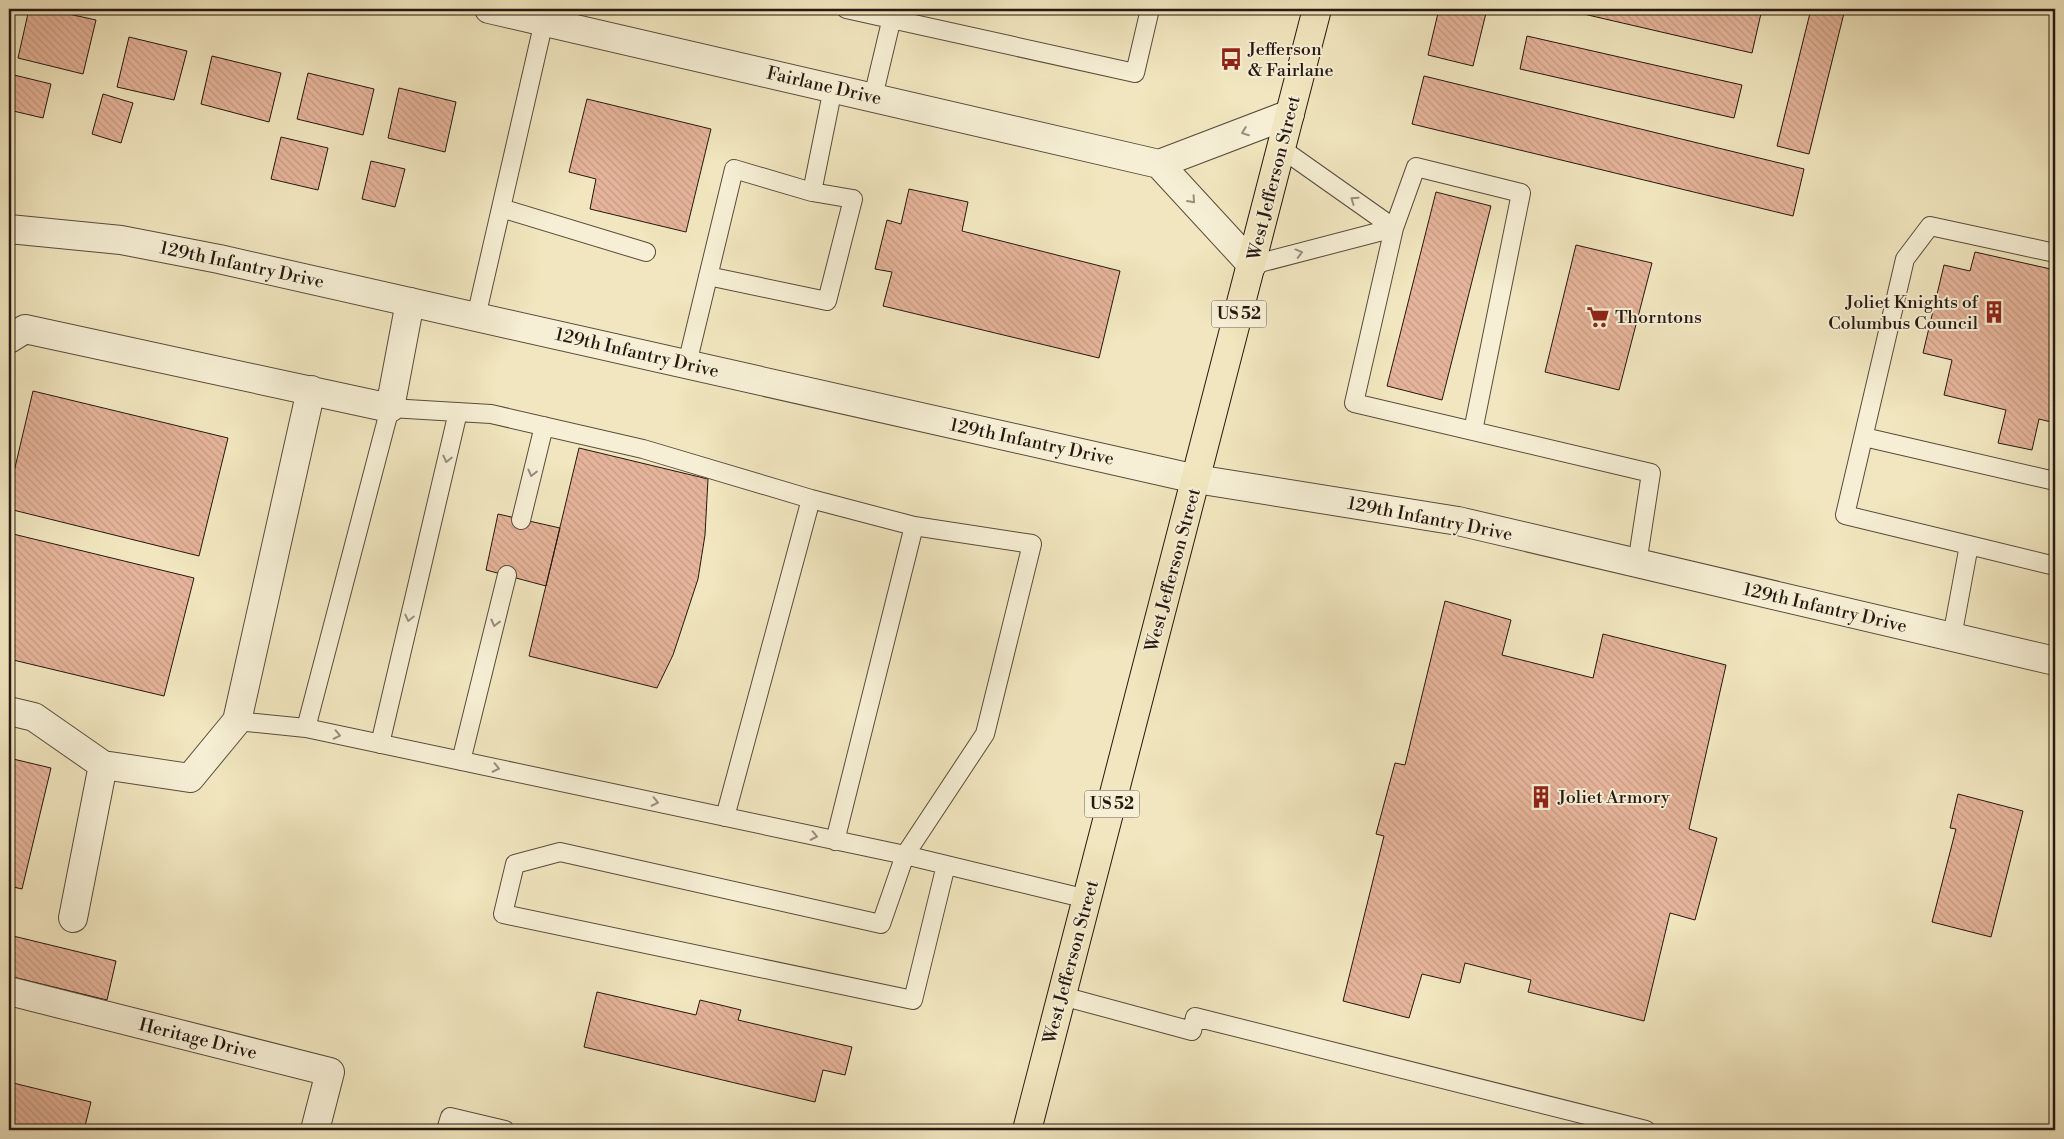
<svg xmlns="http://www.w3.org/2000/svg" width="2064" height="1139" viewBox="0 0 2064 1139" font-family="'Libre Bodoni',serif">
<defs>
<pattern id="building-back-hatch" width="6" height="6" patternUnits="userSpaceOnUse" patternTransform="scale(1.25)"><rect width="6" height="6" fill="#e6b49a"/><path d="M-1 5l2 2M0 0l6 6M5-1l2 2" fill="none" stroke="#c59a84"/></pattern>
</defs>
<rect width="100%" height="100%" fill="#f1e6bf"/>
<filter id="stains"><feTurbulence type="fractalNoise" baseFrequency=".004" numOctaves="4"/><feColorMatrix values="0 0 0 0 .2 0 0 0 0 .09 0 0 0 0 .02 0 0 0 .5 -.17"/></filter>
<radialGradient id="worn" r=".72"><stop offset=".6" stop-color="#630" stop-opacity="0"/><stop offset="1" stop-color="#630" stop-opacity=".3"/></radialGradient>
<path fill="url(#building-back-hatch)" stroke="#261811" d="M 29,9 L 46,9 L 96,20 L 83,74 L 18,58 Z
M 1439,9 L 1487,9 L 1473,66 L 1428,55 Z
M 1562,9 L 1762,9 L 1752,53 Z
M 1811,9 L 1845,9 L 1809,154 L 1777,146 Z
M 1527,36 L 1742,85 L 1734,118 L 1520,69 Z
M 129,37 L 187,51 L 174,100 L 117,87 Z
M 212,56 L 281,73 L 269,122 L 201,104 Z
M 308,73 L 374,89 L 363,135 L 297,119 Z
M 10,74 L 51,84 L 43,118 L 9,110 Z
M 1424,76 L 1804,169 L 1793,216 L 1412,124 Z
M 399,88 L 456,102 L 445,152 L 388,138 Z
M 103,94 L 133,103 L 121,143 L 92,134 Z
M 587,99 L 711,129 L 686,232 L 590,209 L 596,179 L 569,172 Z
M 281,137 L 328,148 L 318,190 L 271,179 Z
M 371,161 L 405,169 L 395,207 L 362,199 Z
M 909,189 L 968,202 L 962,231 L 1120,271 L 1099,358 L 883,306 L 892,272 L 875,269 L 887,220 L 901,224 Z
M 1436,192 L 1491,206 L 1442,400 L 1387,386 Z
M 1576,245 L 1652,263 L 1619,390 L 1545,372 Z
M 1975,252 L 2055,270 L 2055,423 L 2039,419 L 2032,450 L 1998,443 L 2006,410 L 1944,395 L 1952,360 L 1923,353 L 1944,265 L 1970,271 Z
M 33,391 L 228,438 L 199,556 L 9,509 L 9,493 Z
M 579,448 L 708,479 L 705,535 L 698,579 L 673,655 L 657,688 L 529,656 Z
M 498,514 L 560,528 L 546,586 L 486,570 Z
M 9,533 L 194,578 L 164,696 L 9,659 Z
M 1445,601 L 1511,620 L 1502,655 L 1593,678 L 1603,634 L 1726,665 L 1689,829 L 1717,838 L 1695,920 L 1670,913 L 1644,1021 L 1528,992 L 1531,980 L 1465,963 L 1460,983 L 1422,974 L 1409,1018 L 1343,1001 L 1384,836 L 1376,834 L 1395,763 L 1405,765 Z
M 9,758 L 51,768 L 22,889 L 9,886 Z
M 1958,794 L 2023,811 L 1991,937 L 1932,922 L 1956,829 L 1950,828 Z
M 9,935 L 116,961 L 107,1000 L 9,976 Z
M 597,992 L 696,1015 L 700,1000 L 741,1010 L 738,1020 L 852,1047 L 845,1075 L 823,1070 L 815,1102 L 584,1047 Z
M 9,1082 L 91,1102 L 84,1130 L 9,1130 Z"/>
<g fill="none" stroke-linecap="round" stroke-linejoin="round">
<defs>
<path id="service" d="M 846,9 L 1135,73 L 1150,9
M 873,97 L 894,9
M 1282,149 L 1394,228
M 501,208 L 646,252
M 1252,265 L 1394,228
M 708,276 L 827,301 L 853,199 L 812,192
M 476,317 L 544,21
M 687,364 L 734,169 L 812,192 L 833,88
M 1473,431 L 1521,193 L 1416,167 L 1394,228 L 1354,403 L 1651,473 L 1637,564
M 1864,437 L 2055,481
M 521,520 L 544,426
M 1969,545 L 1845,515 L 1905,259 L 1930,226 L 2055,253
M 1952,637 L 1969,545 L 2055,566
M 237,721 L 306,728 L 905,855 L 985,734 L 1032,544 L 914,526
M 306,728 L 390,408 L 491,414 L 643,449 L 811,499 L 914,526 L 835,841
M 380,744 L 458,412
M 461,761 L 507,575
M 725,817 L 811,499
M 946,865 L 913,1000 L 503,914 L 515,864 L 560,852 L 881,924 L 905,855 L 1087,899
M 1062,996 L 1192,1031 L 1195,1017 L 1646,1130
M 446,1130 L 450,1117 L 505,1130"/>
<path id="minor" d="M 489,9 L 1159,164 L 1290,114
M 1159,164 L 1252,265
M 9,339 L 25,329 L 390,408 L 410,302
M 9,711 L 34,717 L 103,765 L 73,918
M 103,765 L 190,778 L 237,721 L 311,390
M 9,991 L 330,1072 L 315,1130"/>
<path id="tertiary" d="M 9,229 L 121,240 L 219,259 L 1196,479 L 1458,521 L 2055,661"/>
<path id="primary" d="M 1027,1130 L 1317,9"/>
</defs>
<use href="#service" stroke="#594c3c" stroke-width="20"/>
<use href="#minor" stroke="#594c3c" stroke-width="30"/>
<use href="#tertiary" stroke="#594c3c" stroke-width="30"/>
<use href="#primary" stroke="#261811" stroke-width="30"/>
<use href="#service" stroke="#f6efd5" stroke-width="18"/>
<use href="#minor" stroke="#f6efd5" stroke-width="28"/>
<use href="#tertiary" stroke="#f6efd5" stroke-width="28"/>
<use href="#primary" stroke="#f1e6bf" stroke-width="28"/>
</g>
<defs><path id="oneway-chevron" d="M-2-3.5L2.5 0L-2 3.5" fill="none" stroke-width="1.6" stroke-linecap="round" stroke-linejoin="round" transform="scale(1.25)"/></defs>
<g stroke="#988e7d">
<use href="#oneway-chevron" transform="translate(1245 132) rotate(159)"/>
<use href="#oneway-chevron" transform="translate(1192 200) rotate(48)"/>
<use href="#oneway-chevron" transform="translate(1354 200) rotate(-145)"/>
<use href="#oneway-chevron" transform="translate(1299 253) rotate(-15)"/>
<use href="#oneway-chevron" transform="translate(447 459) rotate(103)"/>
<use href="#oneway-chevron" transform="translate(532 473) rotate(104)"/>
<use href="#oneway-chevron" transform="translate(409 618) rotate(103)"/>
<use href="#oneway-chevron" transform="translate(495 623) rotate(104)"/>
<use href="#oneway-chevron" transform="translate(337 735) rotate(12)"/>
<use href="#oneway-chevron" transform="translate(496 768) rotate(12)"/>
<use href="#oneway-chevron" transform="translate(655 802) rotate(12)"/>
<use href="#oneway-chevron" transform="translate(814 836) rotate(12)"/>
</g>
<defs>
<symbol id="bus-bare" viewBox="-9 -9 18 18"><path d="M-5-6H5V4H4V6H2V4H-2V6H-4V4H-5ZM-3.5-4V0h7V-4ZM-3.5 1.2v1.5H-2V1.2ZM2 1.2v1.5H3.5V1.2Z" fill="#8f2418" stroke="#f6efd5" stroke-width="2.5" paint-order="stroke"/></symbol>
<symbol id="building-bare" viewBox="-9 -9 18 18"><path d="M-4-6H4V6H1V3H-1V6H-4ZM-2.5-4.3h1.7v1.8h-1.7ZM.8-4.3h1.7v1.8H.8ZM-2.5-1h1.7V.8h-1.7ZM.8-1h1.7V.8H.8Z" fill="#8f2418" stroke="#f6efd5" stroke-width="2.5" paint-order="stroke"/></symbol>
<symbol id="supermarket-bare" viewBox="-9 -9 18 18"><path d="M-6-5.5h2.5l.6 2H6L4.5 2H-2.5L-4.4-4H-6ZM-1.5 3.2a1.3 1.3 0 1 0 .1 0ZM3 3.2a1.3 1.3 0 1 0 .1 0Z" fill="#8f2418" stroke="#f6efd5" stroke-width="2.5" paint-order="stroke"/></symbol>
</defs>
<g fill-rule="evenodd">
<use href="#bus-bare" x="1215" y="43" width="32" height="32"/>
<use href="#building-bare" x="1978" y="296" width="32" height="32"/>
<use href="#supermarket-bare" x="1582" y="301" width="32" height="32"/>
<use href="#building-bare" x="1525" y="781" width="32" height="32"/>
</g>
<g text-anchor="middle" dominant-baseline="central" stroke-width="4" stroke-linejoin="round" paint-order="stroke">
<g fill="#f6efd5" stroke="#64584c" stroke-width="1">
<rect x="1211.5" y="300.5" width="55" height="27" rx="4"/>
<rect x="1084.5" y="790.5" width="55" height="27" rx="4"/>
</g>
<g font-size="16" font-weight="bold" fill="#261811">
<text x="1239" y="314">US 52</text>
<text x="1112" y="804">US 52</text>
</g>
<g font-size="18" fill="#261811" stroke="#f6efd5" text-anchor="start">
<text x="1248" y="49">Jefferson<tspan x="1248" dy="21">&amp; Fairlane</tspan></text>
<text x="1978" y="302" text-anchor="end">Joliet Knights of<tspan x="1978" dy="21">Columbus Council</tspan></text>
<text x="1615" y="317">Thorntons</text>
<text x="1558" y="797">Joliet Armory</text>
</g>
<g font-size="18" fill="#261811" stroke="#f6efd5">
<text transform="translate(824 86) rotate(13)">Fairlane Drive</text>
<text transform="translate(1274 178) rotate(-76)">West Jefferson Street</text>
<text transform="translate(242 265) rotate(12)">129th Infantry Drive</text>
<text transform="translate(637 353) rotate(13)">129th Infantry Drive</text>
<text transform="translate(1032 442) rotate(12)">129th Infantry Drive</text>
<text transform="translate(1430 519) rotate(11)">129th Infantry Drive</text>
<text transform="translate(1173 570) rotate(-75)">West Jefferson Street</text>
<text transform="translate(1825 608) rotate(13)">129th Infantry Drive</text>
<text transform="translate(1071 962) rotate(-75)">West Jefferson Street</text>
<text transform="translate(198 1039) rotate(14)">Heritage Drive</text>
</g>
</g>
<rect width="2064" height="1139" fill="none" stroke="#f1e6bf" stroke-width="30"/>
<rect x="10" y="10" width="2044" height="1119" fill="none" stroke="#261811" stroke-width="2.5"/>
<rect x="15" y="15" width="2034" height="1109" fill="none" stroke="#261811"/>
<rect width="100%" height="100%" filter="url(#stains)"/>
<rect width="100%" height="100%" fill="url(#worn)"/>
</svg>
